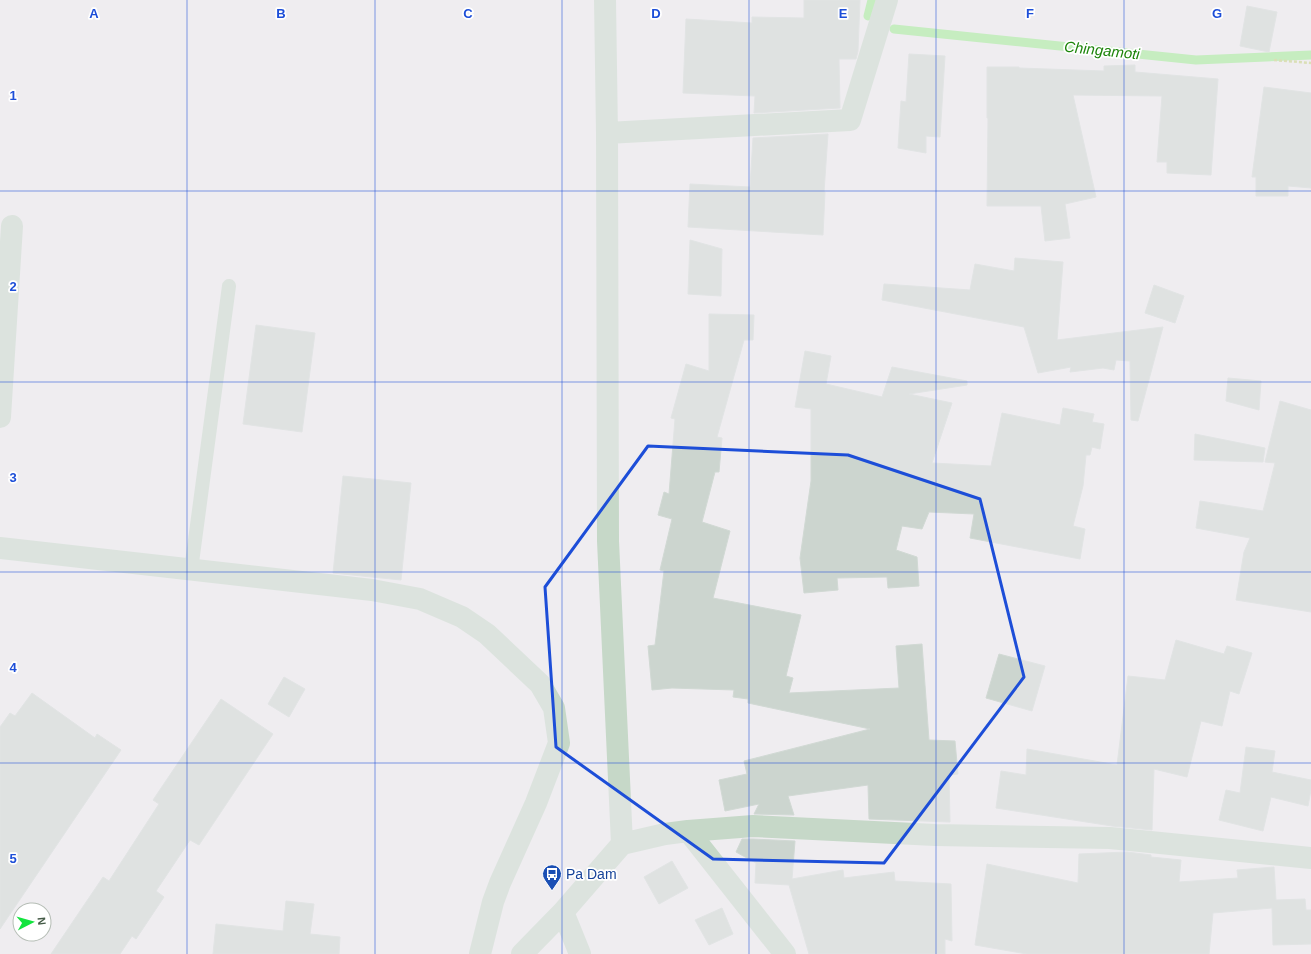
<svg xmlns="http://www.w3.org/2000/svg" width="1311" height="954" viewBox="0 0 1311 954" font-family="Arial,sans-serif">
<rect width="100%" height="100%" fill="#efedf0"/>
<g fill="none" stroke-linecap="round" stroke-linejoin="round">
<path stroke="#94ee85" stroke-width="9" d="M 868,16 L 872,0
M 894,29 L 1196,60 L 1311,55"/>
</g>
<path fill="#ccd5cf" stroke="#d1d9d4" d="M 804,0 L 860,0 L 858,51 L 856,59 L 839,59 L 840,108 L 754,113 L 755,96 L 683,93 L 686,19 L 752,23 L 752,17 L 804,18 Z
M 1247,6 L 1277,12 L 1269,52 L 1240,46 Z
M 909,54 L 945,56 L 940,137 L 926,136 L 926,153 L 898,148 L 901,101 L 906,102 Z
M 1135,65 L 1135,72 L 1218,79 L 1211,175 L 1167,173 L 1167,162 L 1157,162 L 1162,96 L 1073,95 L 1096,197 L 1065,204 L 1070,238 L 1045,241 L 1041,206 L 987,206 L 988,118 L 987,118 L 987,67 L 1019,67 L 1019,68 L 1104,71 L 1104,66 Z
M 1264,87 L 1311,93 L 1311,188 L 1288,186 L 1288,196 L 1256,196 L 1256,177 L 1252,177 Z
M 828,134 L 824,192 L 825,192 L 823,235 L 688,227 L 690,184 L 750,187 L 753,138 Z
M 690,240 L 722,249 L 721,296 L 688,294 Z
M 1015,258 L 1063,262 L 1057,340 L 1163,327 L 1138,421 L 1131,420 L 1130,361 L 1116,360 L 1114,370 L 1103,368 L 1070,372 L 1071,367 L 1038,373 L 1024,327 L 882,300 L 884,284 L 970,290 L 975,264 L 1014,271 Z
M 1154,285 L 1184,296 L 1175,323 L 1145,313 Z
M 709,314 L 754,315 L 753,340 L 744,340 L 717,437 L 722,438 L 719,472 L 715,472 L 702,522 L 730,531 L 713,598 L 801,615 L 786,676 L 793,678 L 789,693 L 899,688 L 896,646 L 922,644 L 929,740 L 955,741 L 958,774 L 949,775 L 950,822 L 869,819 L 868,785 L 788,796 L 794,815 L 754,814 L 759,804 L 725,811 L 719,780 L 747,774 L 744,761 L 870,729 L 748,703 L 748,699 L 733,697 L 734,690 L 672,688 L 652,690 L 648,646 L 655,645 L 664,571 L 660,570 L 672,519 L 658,515 L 664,492 L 669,494 L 675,419 L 671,418 L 686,364 L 709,371 Z
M 256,325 L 315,333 L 302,432 L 243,424 Z
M 805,351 L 831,356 L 826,384 L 882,397 L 892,367 L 967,381 L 967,385 L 909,394 L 952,403 L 932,463 L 991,466 L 1002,413 L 1060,425 L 1063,408 L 1094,414 L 1092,422 L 1104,424 L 1100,449 L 1092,447 L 1090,455 L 1086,455 L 1083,486 L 1073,526 L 1085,529 L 1080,559 L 970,538 L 974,514 L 929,512 L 922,529 L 902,526 L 896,550 L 917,557 L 919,586 L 888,588 L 887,577 L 837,578 L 838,590 L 804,593 L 800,558 L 811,481 L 811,409 L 795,407 Z
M 1228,378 L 1261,381 L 1259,410 L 1226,401 Z
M 1280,401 L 1311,410 L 1311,612 L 1236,600 L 1244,552 L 1250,538 L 1196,528 L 1200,501 L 1263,511 L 1275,463 L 1265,462 Z
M 1195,434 L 1265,448 L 1263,462 L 1194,460 Z
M 343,476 L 411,483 L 401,580 L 333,573 Z
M 1176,640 L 1224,654 L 1227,646 L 1252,653 L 1239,694 L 1230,691 L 1222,726 L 1201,721 L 1187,777 L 1154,769 L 1152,830 L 1112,826 L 996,808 L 1001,771 L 1026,775 L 1027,749 L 1117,765 L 1128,676 L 1165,680 Z
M 999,654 L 1045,666 L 1032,711 L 986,698 Z
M 284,677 L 305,689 L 289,717 L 268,704 Z
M 32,693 L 95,738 L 97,734 L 121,750 L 0,929 L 0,727 L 10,713 L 15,716 Z
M 221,699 L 273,734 L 199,845 L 190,840 L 156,891 L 164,897 L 136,939 L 132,936 L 120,954 L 51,954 L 103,877 L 109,881 L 159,804 L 153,800 Z
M 1246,747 L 1275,751 L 1272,772 L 1311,780 L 1311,790 L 1308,806 L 1271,797 L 1263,831 L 1219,820 L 1226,790 L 1240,793 Z
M 742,839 L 753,839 L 795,841 L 792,879 L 843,870 L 844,878 L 894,872 L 895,881 L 951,884 L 952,941 L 945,939 L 945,954 L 809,954 L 789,885 L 755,883 L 756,863 L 736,852 Z
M 1127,852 L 1151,855 L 1151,857 L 1181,860 L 1179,882 L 1238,878 L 1237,870 L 1274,867 L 1276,900 L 1305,899 L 1306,910 L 1311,910 L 1311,944 L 1273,945 L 1272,908 L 1213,913 L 1209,954 L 1027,954 L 975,945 L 987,864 L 1078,883 L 1079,854 Z
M 672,861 L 688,888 L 659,904 L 644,877 Z
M 286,901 L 314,904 L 310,934 L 340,937 L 339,954 L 213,954 L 216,924 L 283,931 Z
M 722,908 L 733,934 L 709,945 L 695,920 Z"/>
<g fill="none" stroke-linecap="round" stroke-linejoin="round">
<path stroke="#c1cf70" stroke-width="2.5" stroke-dasharray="3 2" stroke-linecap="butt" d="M 1274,60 L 1311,63"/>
<path stroke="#c6d8c8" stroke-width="14" d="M 191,570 L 229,286"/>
<path stroke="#c6d8c8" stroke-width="22" d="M 605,0 L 607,133 L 608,541 L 622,844
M 607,133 L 850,120 L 887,0
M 0,417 L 12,226
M 0,548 L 372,590 L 420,599 L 462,617 L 487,634 L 540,684 L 554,708 L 559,743 L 536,803 L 500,883 L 493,902 L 480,954
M 688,831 L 785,954
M 563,912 L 580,954
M 522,954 L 563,912 L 622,844 L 665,834 L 688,831 L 753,826 L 935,835 L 1110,838 L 1311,858"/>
</g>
<path d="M0 0H1311V954H0ZM 648,446 L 848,455 L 980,499 L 1024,677 L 884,863 L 713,859 L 556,747 L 545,587 Z" fill="#efedf0" fill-opacity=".55" fill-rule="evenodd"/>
<path fill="none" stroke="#1d4ed8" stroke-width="3" stroke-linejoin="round" d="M 648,446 L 848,455 L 980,499 L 1024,677 L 884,863 L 713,859 L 556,747 L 545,587 Z"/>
<path fill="none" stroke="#1d4ed8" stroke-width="1" stroke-opacity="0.55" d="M 187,0 L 187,954M 375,0 L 375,954M 562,0 L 562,954M 749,0 L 749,954M 936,0 L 936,954M 1124,0 L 1124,954M 0,191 L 1311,191M 0,382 L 1311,382M 0,572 L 1311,572M 0,763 L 1311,763"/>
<defs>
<symbol id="bus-pin" viewBox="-11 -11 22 30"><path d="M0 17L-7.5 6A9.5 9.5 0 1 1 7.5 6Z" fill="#1a4fb4" stroke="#fff"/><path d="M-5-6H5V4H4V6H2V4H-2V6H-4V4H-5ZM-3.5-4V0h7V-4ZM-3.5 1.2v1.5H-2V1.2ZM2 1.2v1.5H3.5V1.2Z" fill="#fff"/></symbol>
</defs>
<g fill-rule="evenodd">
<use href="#bus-pin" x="541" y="863" width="22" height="30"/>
</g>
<g text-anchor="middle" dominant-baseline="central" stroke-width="3.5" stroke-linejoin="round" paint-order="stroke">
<g font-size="14" fill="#164399" stroke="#fff" text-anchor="start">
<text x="566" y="874">Pa Dam</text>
</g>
<g font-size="15" font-style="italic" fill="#1c840a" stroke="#fff">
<text transform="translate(1102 50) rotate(6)">Chingamoti</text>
</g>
</g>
<g font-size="13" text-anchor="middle" font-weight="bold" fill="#1d4ed8" stroke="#fff" stroke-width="3.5" stroke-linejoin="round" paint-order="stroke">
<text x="94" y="18">A</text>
<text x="281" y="18">B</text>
<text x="468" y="18">C</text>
<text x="656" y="18">D</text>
<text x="843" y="18">E</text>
<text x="1030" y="18">F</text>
<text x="1217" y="18">G</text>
<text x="13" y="100">1</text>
<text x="13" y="291">2</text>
<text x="13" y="482">3</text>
<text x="13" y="672">4</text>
<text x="13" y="863">5</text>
</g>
<g transform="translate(32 922) rotate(84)"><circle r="19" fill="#ffffff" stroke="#b5bdb5"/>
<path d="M0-3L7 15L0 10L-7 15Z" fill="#13e43e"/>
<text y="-6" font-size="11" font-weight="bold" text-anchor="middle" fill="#455b47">N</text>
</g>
</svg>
